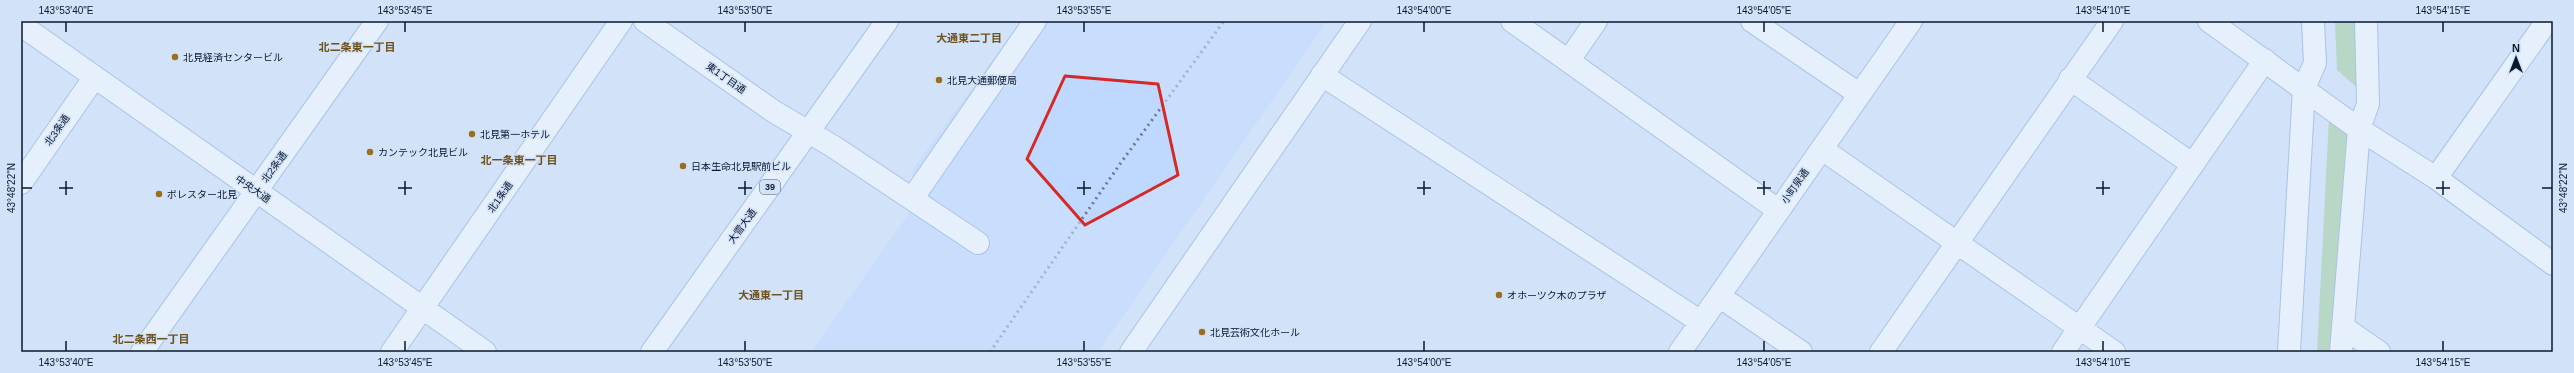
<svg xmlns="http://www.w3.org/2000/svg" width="2574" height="373" viewBox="0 0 2574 373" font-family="Helvetica,'Noto Sans JP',sans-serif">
<rect width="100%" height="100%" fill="#d2e2f9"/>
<path fill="#bed8ff" d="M 1021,21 L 1327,21 L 1098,352 L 811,352 L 908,215 L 913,169 Z"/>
<path fill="#99cb89" d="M 2335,21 L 2359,21 L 2361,91 L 2337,70 Z
M 2329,118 L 2353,134 L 2337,352 L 2317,352 Z"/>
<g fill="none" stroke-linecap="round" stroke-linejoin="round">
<defs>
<path id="minor" d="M 645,21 L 773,111 L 834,147 L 978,243
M 1512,21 L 1778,210
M 1752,21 L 1859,94
M 2209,21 L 2359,129 L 2436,178 L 2553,264
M 21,25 L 485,352
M 1569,60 L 1596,21
M 1322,75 L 1701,322
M 2070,79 L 2192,164
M 1822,149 L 2114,352
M 2436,178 L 2547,21
M 21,183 L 94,78
M 912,199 L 1035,21
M 1719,296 L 1801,352
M 2343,327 L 2379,352
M 142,352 L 377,21
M 392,352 L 621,21
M 1131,352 L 1360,21
M 1680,352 L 1911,21
M 1881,352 L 2112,21
M 2063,352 L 2265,60
M 2289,352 L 2304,88 L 2315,63 L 2313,21
M 2341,352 L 2359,129 L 2368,104 L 2366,21"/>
<path id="highway" d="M 652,352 L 887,21"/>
</defs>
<use href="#minor" stroke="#789dd3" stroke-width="24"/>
<use href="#highway" stroke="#789dd3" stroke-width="24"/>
<use href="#minor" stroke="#fff" stroke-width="22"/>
<use href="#highway" stroke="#fff" stroke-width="22"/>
<path stroke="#6c7b91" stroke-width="3" stroke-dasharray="2 4" stroke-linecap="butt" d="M 990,352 L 1120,164 L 1224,21"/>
</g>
<path d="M0 0H2574V373H0ZM 1065,76 L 1158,84 L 1178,175 L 1085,225 L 1027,159 Z" fill="#d2e2f9" fill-opacity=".55" fill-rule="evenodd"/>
<path fill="none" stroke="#d62828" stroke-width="3" stroke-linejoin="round" d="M 1065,76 L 1158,84 L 1178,175 L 1085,225 L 1027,159 Z"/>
<path fill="none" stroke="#0a182c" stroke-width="1.5" d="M 66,22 L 66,32M 405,22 L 405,32M 745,22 L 745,32M 1084,22 L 1084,32M 1424,22 L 1424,32M 1764,22 L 1764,32M 2103,22 L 2103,32M 2443,22 L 2443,32M 66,181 L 66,195M 405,181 L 405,195M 745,181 L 745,195M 1084,181 L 1084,195M 1424,181 L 1424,195M 1764,181 L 1764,195M 2103,181 L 2103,195M 2443,181 L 2443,195M 22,188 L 32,188M 59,188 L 73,188M 398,188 L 412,188M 738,188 L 752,188M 1077,188 L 1091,188M 1417,188 L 1431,188M 1757,188 L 1771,188M 2096,188 L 2110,188M 2436,188 L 2450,188M 2542,188 L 2552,188M 66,341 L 66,351M 405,341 L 405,351M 745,341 L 745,351M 1084,341 L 1084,351M 1424,341 L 1424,351M 1764,341 L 1764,351M 2103,341 L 2103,351M 2443,341 L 2443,351"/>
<g fill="#996e1c" stroke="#d2e2f9" stroke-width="1.5">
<circle cx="175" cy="57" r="4"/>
<circle cx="939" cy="80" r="4"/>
<circle cx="472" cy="134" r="4"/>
<circle cx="370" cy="152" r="4"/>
<circle cx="683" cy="166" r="4"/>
<circle cx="159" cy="194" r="4"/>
<circle cx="1499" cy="295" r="4"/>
<circle cx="1202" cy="332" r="4"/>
</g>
<g text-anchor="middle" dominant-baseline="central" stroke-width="3" stroke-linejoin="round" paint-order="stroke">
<rect fill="#d2e2f9" stroke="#46556a" stroke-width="1" x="760" y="180" width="20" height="14" rx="3"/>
<g font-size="9" font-weight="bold" fill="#0a182c">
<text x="770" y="187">39</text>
</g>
<g font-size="10" fill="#0a182c" stroke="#d2e2f9" text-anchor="start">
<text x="183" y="57">北見経済センタービル</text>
<text x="947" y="80">北見大通郵便局</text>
<text x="480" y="134">北見第一ホテル</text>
<text x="378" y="152">カンテック北見ビル</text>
<text x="691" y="166">日本生命北見駅前ビル</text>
<text x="167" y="194">ポレスター北見</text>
<text x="1507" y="295">オホーツク木のプラザ</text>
<text x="1210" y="332">北見芸術文化ホール</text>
</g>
<g font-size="10" fill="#0a182c" stroke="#d2e2f9">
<text transform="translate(726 78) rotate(35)">東1丁目通</text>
<text transform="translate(57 130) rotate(-55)">北3条通</text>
<text transform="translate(274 167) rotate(-54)">北2条通</text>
<text transform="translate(1795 186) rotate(-55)">小町泉通</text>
<text transform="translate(253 189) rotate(35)">中央大通</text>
<text transform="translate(500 197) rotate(-55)">北1条通</text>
<text transform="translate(742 226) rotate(-54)">大雪大通</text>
</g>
<g font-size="11" font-weight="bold" fill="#6f511b" stroke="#d2e2f9">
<text x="969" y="38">大通東二丁目</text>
<text x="357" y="47">北二条東一丁目</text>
<text x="519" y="160">北一条東一丁目</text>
<text x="771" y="295">大通東一丁目</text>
<text x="151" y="339">北二条西一丁目</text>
</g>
</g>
<rect width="2574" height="373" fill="none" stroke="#d2e2f9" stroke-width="44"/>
<g transform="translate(2516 58)" stroke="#d2e2f9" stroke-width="3" paint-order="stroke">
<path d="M0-3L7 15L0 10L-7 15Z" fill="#0a182c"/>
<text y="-6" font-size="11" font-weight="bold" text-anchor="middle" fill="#0a182c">N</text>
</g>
<rect x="22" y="22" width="2530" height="329" fill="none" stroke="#0a182c" stroke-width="1.5"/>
<g font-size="10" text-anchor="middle" fill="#0a182c">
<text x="66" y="14">143°53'40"E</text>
<text x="405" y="14">143°53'45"E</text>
<text x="745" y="14">143°53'50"E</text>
<text x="1084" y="14">143°53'55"E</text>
<text x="1424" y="14">143°54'00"E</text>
<text x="1764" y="14">143°54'05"E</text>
<text x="2103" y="14">143°54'10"E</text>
<text x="2443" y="14">143°54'15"E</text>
<text transform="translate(11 188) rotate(-90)" y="4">43°48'22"N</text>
<text transform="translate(2563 188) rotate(-90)" y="4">43°48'22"N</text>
<text x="66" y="366">143°53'40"E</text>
<text x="405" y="366">143°53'45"E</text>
<text x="745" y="366">143°53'50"E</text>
<text x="1084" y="366">143°53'55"E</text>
<text x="1424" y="366">143°54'00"E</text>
<text x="1764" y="366">143°54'05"E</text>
<text x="2103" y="366">143°54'10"E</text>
<text x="2443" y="366">143°54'15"E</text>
</g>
</svg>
